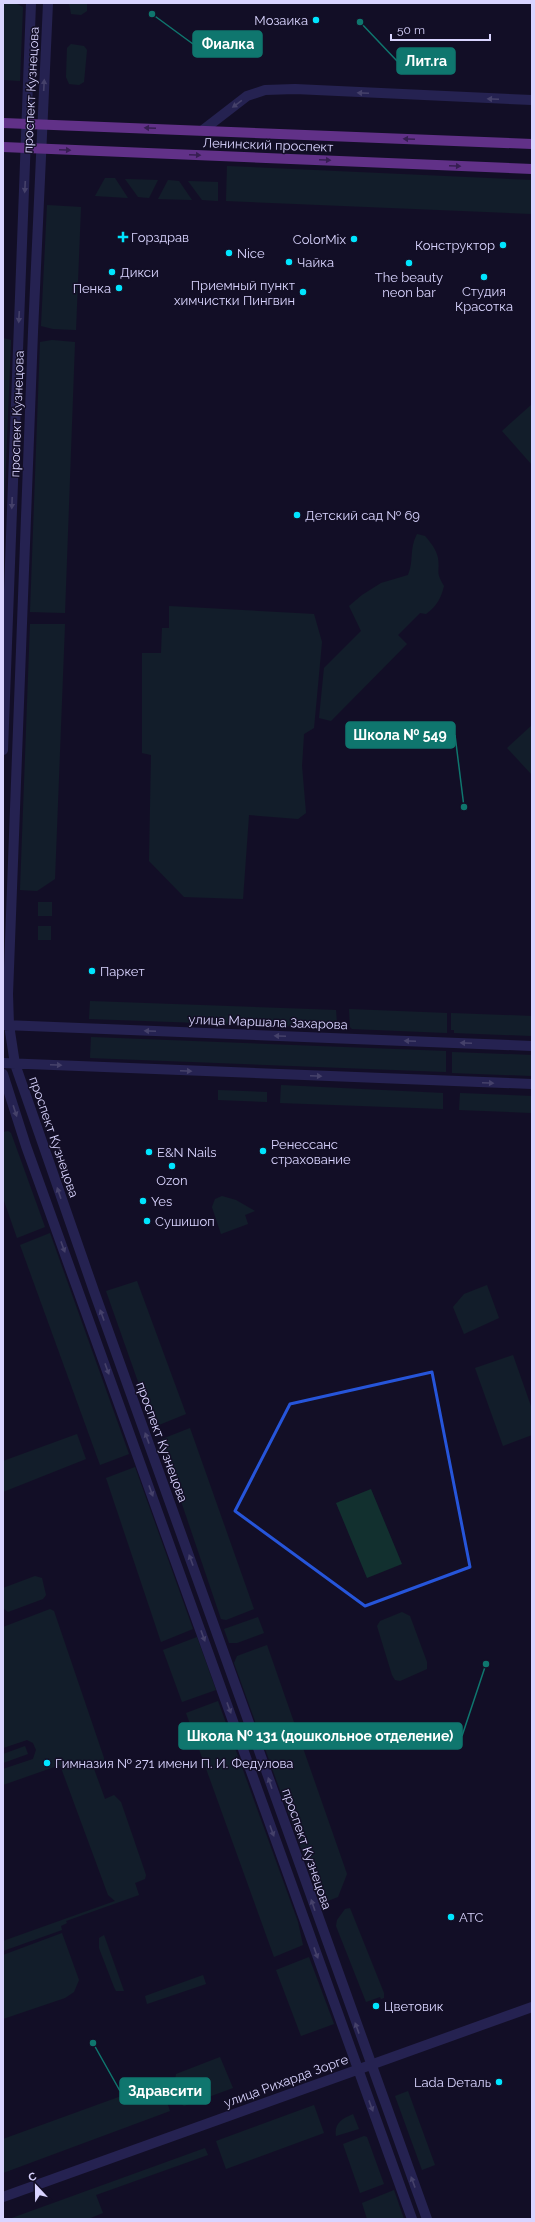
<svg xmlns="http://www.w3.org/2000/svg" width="535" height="2222" viewBox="0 0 535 2222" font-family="Raleway,sans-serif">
<rect width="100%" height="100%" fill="#130f26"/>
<path fill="#12302f" d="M 3,3 L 15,3 L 23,7 L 20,81 L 4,80 L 3,74 Z
M 69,3 L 87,3 L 87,11 L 81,15 L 71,14 Z
M 71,44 L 84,46 L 87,50 L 84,82 L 79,85 L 69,84 L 66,77 L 67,48 Z
M 227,166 L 532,180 L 532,214 L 226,201 Z
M 105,178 L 115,178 L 128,198 L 95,196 Z
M 125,179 L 158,180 L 149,198 L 138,197 Z
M 168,180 L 179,181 L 192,200 L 158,199 Z
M 188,181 L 218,182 L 218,201 L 202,200 Z
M 47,205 L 81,207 L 76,330 L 53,329 L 41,326 Z
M 3,338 L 11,340 L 3,539 Z
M 52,340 L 75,342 L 65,613 L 30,612 L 40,342 Z
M 531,405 L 532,406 L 532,465 L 502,431 Z
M 417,534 L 425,536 C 431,543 436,549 438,558 C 440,573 435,571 444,586 C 441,598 437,606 426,614 L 420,613 L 398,635 L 407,644 L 331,721 L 319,718 L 324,668 L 361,631 L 349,606 L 362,595 L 381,583 L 408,575 C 414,561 409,549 417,534 Z
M 169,606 L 314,614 L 322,642 L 314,728 L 304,734 L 302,766 L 306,813 L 298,819 L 249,815 L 243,899 L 184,897 L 149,861 L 151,755 L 142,753 L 142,653 L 161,653 L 162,628 L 169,628 Z
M 30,624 L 65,624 L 55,879 L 37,891 L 20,890 Z
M 532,725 L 532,775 L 507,748 Z
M 38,902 L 52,902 L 52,916 L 38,916 Z
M 38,926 L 51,926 L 51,940 L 38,940 Z
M 90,1001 L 336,1010 L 337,1024 L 335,1028 L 89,1019 Z
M 349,1009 L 447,1013 L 447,1033 L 352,1029 L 350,1027 Z
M 451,1013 L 532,1016 L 532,1036 L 454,1033 L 454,1030 L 451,1030 Z
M 91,1037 L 446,1051 L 446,1072 L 90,1058 Z
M 452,1052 L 532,1055 L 532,1076 L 452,1073 Z
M 281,1085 L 443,1093 L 443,1109 L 280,1103 Z
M 218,1090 L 267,1092 L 267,1102 L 218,1100 Z
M 460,1093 L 532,1096 L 532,1113 L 459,1110 Z
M 8,1131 L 11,1133 L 45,1227 L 17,1238 L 3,1198 L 3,1132 Z
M 222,1196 L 236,1200 L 255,1211 L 245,1215 L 248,1224 L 221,1234 L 212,1207 L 215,1199 Z
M 50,1233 L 129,1454 L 100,1465 L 20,1245 Z
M 137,1281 L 186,1414 L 154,1427 L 106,1291 Z
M 487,1285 L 499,1318 L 464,1334 L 453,1307 L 464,1294 Z
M 513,1355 L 532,1409 L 532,1435 L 503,1446 L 475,1368 Z
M 190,1428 L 254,1609 L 226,1620 L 221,1619 L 162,1445 L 162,1439 Z
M 77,1434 L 86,1459 L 3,1492 L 3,1461 Z
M 135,1467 L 193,1629 L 161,1642 L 106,1478 Z
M 371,1489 L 402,1564 L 367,1578 L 336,1503 Z
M 35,1576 L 42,1578 L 46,1595 L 43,1599 L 8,1612 L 3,1608 L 3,1588 Z
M 50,1609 L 54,1611 L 104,1758 L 103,1766 L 94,1769 L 105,1799 L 114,1795 L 121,1802 L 146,1875 L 145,1879 L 135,1883 L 139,1895 L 66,1921 L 67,1923 L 61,1926 L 62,1930 L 3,1951 L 3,1941 L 115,1901 L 108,1895 L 60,1765 L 3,1785 L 3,1769 L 33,1759 L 36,1750 L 33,1743 L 27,1740 L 3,1748 L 3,1627 Z
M 402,1612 L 410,1616 L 427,1662 L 427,1669 L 400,1681 L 395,1680 L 392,1675 L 377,1626 L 380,1621 Z
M 258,1617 L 264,1633 L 237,1643 L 229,1643 L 224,1629 Z
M 197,1637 L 216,1690 L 182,1702 L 163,1650 Z
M 267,1645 L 347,1874 L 338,1897 L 325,1902 L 319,1898 L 234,1663 L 237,1656 Z
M 218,1701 L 298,1922 L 303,1945 L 274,1957 L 186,1713 Z
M 25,1746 L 28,1754 L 3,1763 L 3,1754 Z
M 350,1908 L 384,1993 L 384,1998 L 381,1999 L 380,1997 L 366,2002 L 336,1926 L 337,1920 L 345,1909 Z
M 62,1933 L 79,1980 L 74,1992 L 65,1998 L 3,2019 L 3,1955 Z
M 104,1935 L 124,1991 L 116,1991 L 114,1987 L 99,1948 L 99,1938 Z
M 309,1957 L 334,2024 L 301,2036 L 276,1970 Z
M 203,1975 L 206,1984 L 147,2004 L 145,1996 Z
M 220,2057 L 233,2088 L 184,2106 L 179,2102 L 169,2084 L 175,2082 L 176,2074 Z
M 160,2082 L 170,2111 L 3,2173 L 3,2139 Z
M 408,2091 L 435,2165 L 422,2170 L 395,2096 Z
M 314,2105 L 324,2133 L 226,2169 L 216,2141 Z
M 353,2114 L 359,2129 L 336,2136 C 334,2123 342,2119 353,2114 Z
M 364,2136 L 367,2137 L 384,2184 L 360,2193 L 343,2144 Z
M 205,2148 L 208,2155 L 96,2195 L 103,2213 L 88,2219 L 9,2219 Z
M 394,2190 L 404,2219 L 367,2219 L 362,2203 Z"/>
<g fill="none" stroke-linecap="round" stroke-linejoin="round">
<path stroke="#3d3a85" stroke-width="10" d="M 48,3 L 33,332 L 8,994 L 9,1025 L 15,1064 L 95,1294 L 427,2219
M 203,130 L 247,96 L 265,90 L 295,89 L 532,100
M 3,750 L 31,3
M 4,1025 L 532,1046
M 3,1063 L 532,1084
M 3,1074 L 26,1146 L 412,2219
M 3,2197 L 532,2007"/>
<path stroke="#c25bff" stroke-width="10" d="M 3,123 L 532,144
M 3,147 L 532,169"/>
</g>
<defs><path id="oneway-solid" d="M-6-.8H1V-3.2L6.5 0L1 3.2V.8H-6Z"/></defs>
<g fill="#837fbc">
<use href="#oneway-solid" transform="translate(44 85) rotate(-87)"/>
<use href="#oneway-solid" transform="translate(363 93) rotate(-177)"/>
<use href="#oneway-solid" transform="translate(493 99) rotate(-177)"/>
<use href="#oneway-solid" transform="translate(237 104) rotate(144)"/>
<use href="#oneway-solid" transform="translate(25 187) rotate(93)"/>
<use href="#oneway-solid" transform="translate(19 317) rotate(93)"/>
<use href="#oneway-solid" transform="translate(12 503) rotate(92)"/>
<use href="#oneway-solid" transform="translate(150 1031) rotate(-178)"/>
<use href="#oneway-solid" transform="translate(280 1036) rotate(-178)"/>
<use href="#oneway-solid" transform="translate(410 1041) rotate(-178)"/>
<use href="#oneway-solid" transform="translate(466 1043) rotate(-178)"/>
<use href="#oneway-solid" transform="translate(56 1065) rotate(2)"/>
<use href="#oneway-solid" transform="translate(186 1071) rotate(2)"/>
<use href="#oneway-solid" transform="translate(316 1076) rotate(2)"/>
<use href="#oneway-solid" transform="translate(488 1083) rotate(2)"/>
<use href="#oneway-solid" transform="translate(15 1111) rotate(72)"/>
<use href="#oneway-solid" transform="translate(59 1193) rotate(-109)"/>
<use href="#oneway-solid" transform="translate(63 1247) rotate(70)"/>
<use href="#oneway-solid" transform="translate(102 1315) rotate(-110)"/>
<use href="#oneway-solid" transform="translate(107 1369) rotate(70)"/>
<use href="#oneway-solid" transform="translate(147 1438) rotate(-110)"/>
<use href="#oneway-solid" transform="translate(151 1491) rotate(70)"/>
<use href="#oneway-solid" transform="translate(191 1560) rotate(-110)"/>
<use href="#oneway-solid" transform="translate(203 1636) rotate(70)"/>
<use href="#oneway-solid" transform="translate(229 1708) rotate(70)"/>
<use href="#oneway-solid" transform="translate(270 1783) rotate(-109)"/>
<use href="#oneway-solid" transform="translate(272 1831) rotate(70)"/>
<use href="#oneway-solid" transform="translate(313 1905) rotate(-109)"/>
<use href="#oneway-solid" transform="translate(316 1953) rotate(70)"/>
<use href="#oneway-solid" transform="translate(357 2028) rotate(-110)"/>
<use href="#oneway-solid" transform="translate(371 2106) rotate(70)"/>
<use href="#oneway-solid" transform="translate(413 2182) rotate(-110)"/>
</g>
<g fill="#623188">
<use href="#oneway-solid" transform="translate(150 128) rotate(-178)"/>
<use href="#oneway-solid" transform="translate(409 139) rotate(-178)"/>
<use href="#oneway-solid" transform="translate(65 150) rotate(2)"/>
<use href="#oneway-solid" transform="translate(195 155) rotate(2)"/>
<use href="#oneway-solid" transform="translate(325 160) rotate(2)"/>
<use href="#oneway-solid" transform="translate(455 166) rotate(2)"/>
</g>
<path d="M0 0H535V2222H0ZM 432,1372 L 470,1567 L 365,1606 L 235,1511 L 290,1404 Z" fill="#130f26" fill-opacity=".55" fill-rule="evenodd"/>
<path fill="none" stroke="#2655da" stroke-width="3" stroke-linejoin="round" d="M 432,1372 L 470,1567 L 365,1606 L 235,1511 L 290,1404 Z"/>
<g fill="#00e5ff" stroke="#130f26" stroke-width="1.5">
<circle cx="316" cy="20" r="4"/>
<path d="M121 231h4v4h4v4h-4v4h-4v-4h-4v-4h4z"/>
<circle cx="354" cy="239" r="4"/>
<circle cx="503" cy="245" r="4"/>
<circle cx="229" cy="253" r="4"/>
<circle cx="289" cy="262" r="4"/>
<circle cx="409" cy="263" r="4"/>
<circle cx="112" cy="272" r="4"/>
<circle cx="484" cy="277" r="4"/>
<circle cx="119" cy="288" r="4"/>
<circle cx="303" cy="292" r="4"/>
<circle cx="297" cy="515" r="4"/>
<circle cx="92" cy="971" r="4"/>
<circle cx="263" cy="1151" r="4"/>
<circle cx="149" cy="1152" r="4"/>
<circle cx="172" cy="1166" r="4"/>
<circle cx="143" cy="1201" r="4"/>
<circle cx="147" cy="1221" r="4"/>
<circle cx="47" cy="1763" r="4"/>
<circle cx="451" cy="1917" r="4"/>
<circle cx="376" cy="2006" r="4"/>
<circle cx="499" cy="2082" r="4"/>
</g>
<g text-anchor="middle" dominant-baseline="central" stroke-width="3" stroke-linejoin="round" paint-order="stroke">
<g font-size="13" fill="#d9d4ff" stroke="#130f26" text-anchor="start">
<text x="308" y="20" text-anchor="end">Мозаика</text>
<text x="131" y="237">Горздрав</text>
<text x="346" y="239" text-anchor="end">ColorMix</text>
<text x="495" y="245" text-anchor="end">Конструктор</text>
<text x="237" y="253">Nice</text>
<text x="297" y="262">Чайка</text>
<text x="120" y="272">Дикси</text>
<text x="409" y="277" text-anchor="middle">The beauty<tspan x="409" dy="15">neon bar</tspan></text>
<text x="295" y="285" text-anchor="end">Приемный пункт<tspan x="295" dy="15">химчистки Пингвин</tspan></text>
<text x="111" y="288" text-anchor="end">Пенка</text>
<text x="484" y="291" text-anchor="middle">Студия<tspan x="484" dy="15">Красотка</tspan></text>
<text x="305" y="515">Детский сад № 69</text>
<text x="100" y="971">Паркет</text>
<text x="271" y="1144">Ренессанс<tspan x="271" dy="15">страхование</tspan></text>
<text x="157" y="1152">E&amp;N Nails</text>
<text x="172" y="1180" text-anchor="middle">Ozon</text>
<text x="151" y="1201">Yes</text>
<text x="155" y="1221">Сушишоп</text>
<text x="55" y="1763">Гимназия № 271 имени П. И. Федулова</text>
<text x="459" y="1917">АТС</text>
<text x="384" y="2006">Цветовик</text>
<text x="491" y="2082" text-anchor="end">Lada Dеталь</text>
</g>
<g font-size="13" fill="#d9d4ff" stroke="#130f26">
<text transform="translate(31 90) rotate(-87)">проспект Кузнецова</text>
<text transform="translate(268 145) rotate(2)">Ленинский проспект</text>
<text transform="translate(17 414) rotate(-88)">проспект Кузнецова</text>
<text transform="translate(268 1022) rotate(2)">улица Маршала Захарова</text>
<text transform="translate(54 1137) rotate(71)">проспект Кузнецова</text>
<text transform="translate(162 1442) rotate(70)">проспект Кузнецова</text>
<text transform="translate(307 1849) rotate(71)">проспект Кузнецова</text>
<text transform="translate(286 2081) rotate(-20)">улица Рихарда Зорге</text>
</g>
</g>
<path fill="none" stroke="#0f766e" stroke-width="1.5" d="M152 14L193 44M360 22L397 61M464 807L455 735M486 1664L462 1736M93 2043L120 2091"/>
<g fill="#0f766e" stroke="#130f26" stroke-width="1.5">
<circle cx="152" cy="14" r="4"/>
<circle cx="360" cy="22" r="4"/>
<circle cx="464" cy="807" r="4"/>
<circle cx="486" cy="1664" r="4"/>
<circle cx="93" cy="2043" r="4"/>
</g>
<g fill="#0f766e" stroke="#0f766e" stroke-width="1.5">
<rect x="193" y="31" width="69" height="26" rx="4"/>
<rect x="397" y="48" width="58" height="26" rx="4"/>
<rect x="346" y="722" width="109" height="26" rx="4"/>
<rect x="179" y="1723" width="283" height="26" rx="4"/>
<rect x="120" y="2078" width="90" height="26" rx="4"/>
</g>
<g font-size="14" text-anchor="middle" font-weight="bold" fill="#fff">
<text x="228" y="49">Фиалка</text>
<text x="426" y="66">Лит.ra</text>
<text x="400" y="740">Школа № 549</text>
<text x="320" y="1741">Школа № 131 (дошкольное отделение)</text>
<text x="165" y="2096">Здравсити</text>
</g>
<rect width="535" height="2222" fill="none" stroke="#d9d4ff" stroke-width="8"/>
<g transform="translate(36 2186) rotate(338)" stroke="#130f26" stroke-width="3" paint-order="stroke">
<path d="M0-3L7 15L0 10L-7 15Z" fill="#d9d4ff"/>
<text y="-6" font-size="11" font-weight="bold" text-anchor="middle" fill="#d9d4ff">С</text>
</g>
<path d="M391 34v6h99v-6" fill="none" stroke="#d9d4ff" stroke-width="2"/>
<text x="397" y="34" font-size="12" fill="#d9d4ff" stroke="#130f26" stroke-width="3" paint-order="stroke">50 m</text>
</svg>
